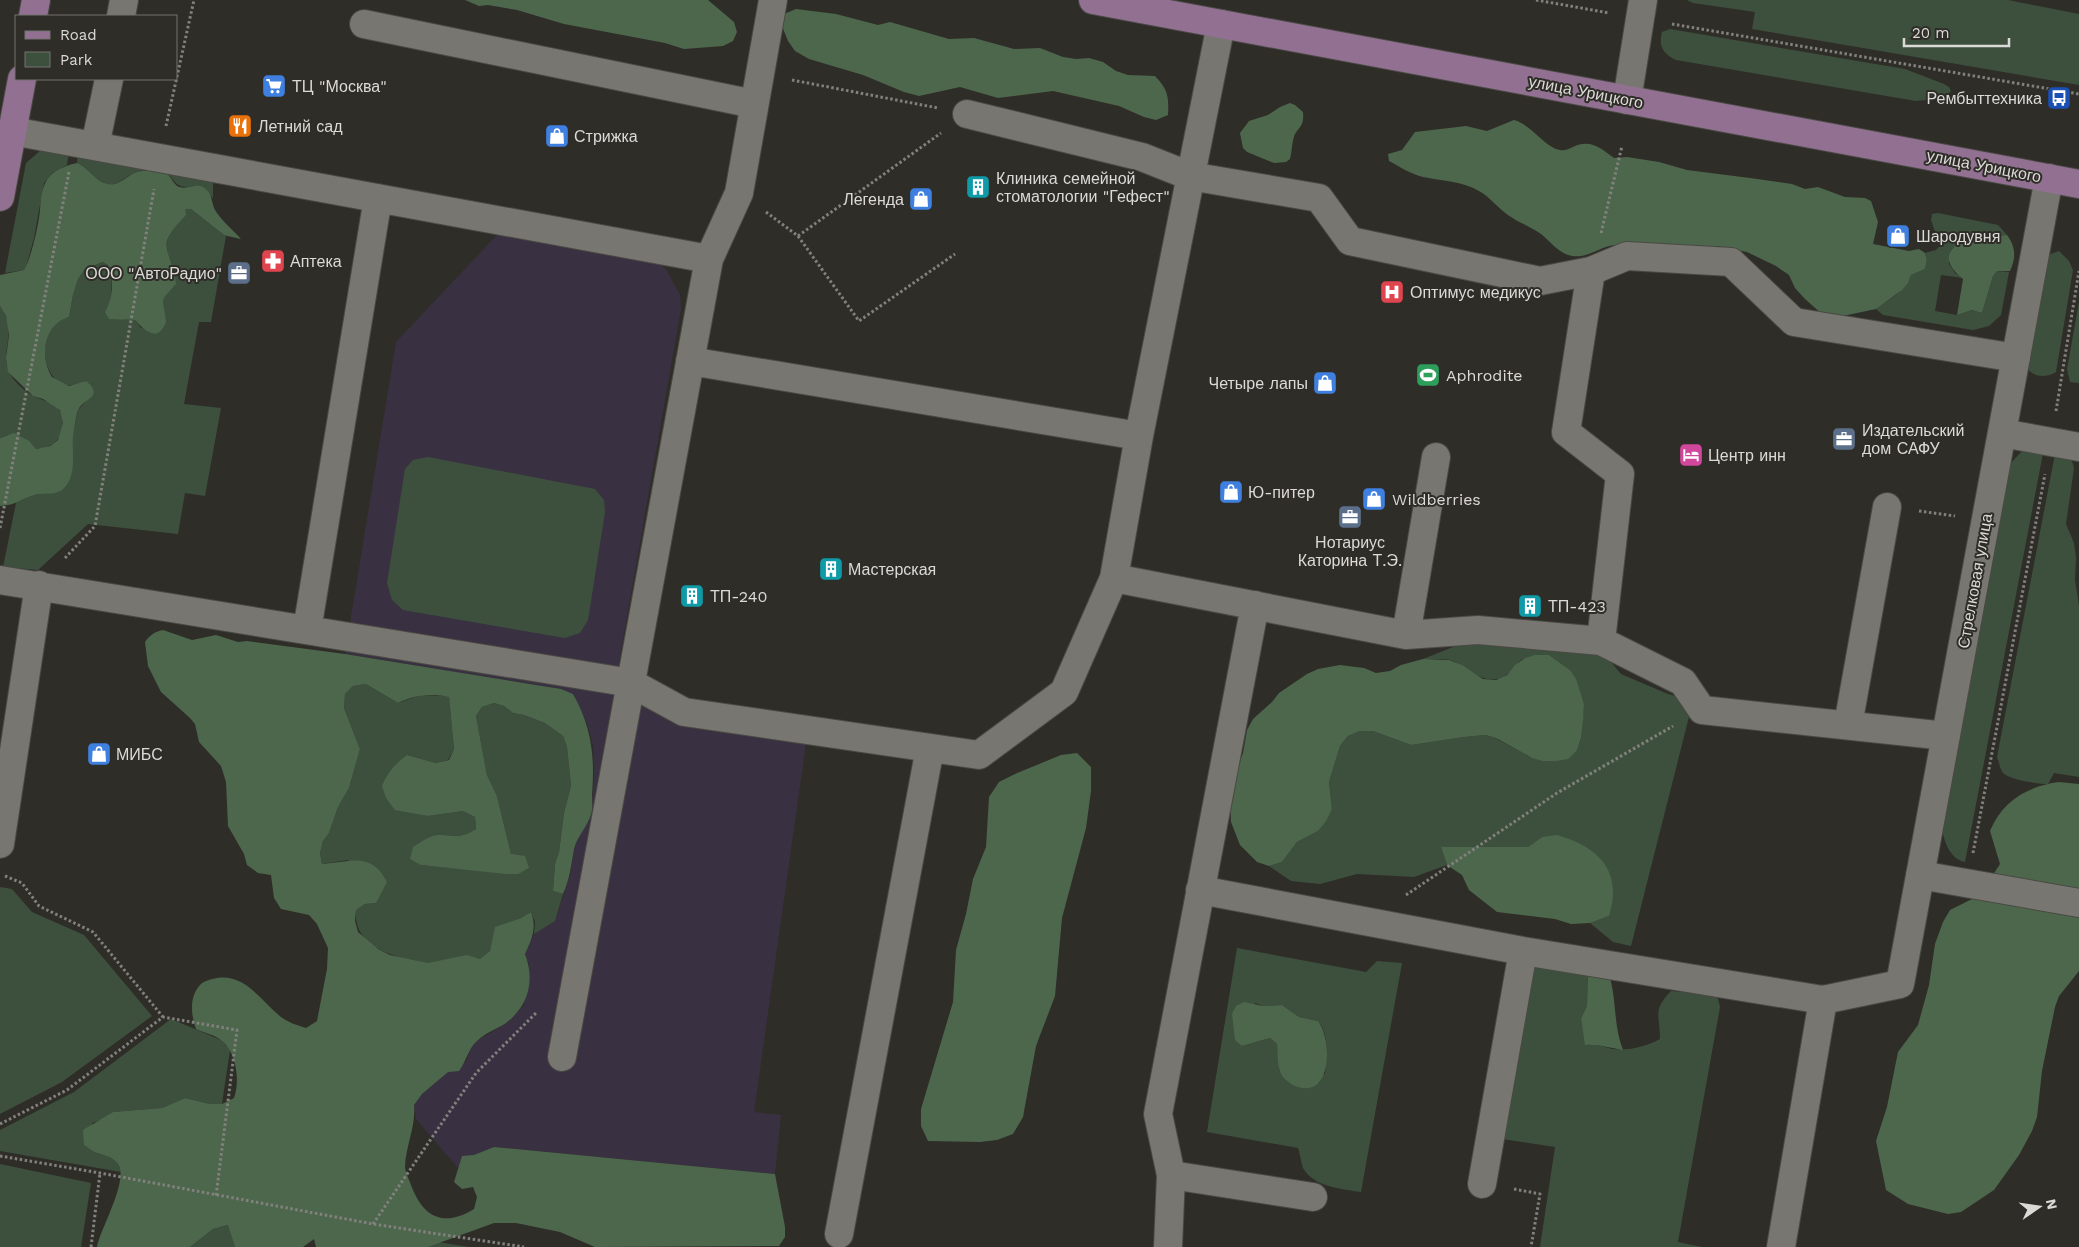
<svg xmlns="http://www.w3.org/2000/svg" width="2079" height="1247" viewBox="0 0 2079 1247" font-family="'Work Sans',sans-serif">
<rect width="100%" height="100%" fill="#2f2d28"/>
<path fill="#393141" d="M 498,234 L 658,262 L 667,271 L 680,295 L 681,309 L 619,662 L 685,702 L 809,722 L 754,1112 L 781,1115 L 775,1174 L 494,1147 L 474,1155 L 462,1157 L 458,1168 L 416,1119 L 414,1105 L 422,1094 L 448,1071 L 466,1062 L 470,1050 L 477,1041 L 508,1022 L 524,1005 L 529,964 L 525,954 L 534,934 L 555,921 L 571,872 L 574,849 L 579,836 L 591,815 L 594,774 L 593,746 L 587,723 L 573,694 L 561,689 L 345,654 L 396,342 Z"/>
<path fill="#3d503d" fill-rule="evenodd" d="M 1687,0 L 2008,0 L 2079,14 L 2079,85 L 1752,29 L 1755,12 L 1693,3 Z
M 1670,29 L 1905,69 L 1944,84 L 1949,87 L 1951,91 L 1944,98 L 1916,101 L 1676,60 C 1664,54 1658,47 1662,32 Z
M 41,150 L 69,152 L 67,165 L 52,173 L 44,183 L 34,238 L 26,267 L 24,270 L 5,273 L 26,163 Z
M 78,152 L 213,178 L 213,198 L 200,186 C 178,188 179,188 166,171 C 155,171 143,169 134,173 C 124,177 117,188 105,183 C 93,179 89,167 77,163 Z
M 185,209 L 191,209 L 224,235 L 241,239 L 226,236 L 211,322 L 199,322 L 184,404 L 221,408 L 205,496 L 185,493 L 178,534 L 88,524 L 38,570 L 3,567 L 16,503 L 32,495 L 58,492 L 67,484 L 73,460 L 73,430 L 78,410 L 87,400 L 86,381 C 80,383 73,386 67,385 C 43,380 39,343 53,326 C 57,321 63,318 69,317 L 73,295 L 78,279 L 85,269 L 104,262 L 108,265 C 113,278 111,291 110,304 L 125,320 L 135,320 L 141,328 L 165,317 C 164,311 161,303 163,298 C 165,290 175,288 175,279 C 175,264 163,253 168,238 C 171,227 182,220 185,209 Z
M 1938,213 L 1998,225 L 2007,235 L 1961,240 L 1951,250 L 1949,264 L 1955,273 L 1963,278 L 1941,275 L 1935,311 L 1957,315 L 1972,310 L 1982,313 L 1993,276 L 1996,271 L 2009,272 L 2001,315 L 1989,326 L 1973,330 L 1883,315 L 1876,309 C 1889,299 1905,292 1911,275 L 1925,269 L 1927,260 L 1925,253 L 1936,250 L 1940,246 L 1931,220 L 1932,214 Z
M 2059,251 L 2069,261 L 2073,270 L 2056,372 C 2046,378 2032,378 2026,366 L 2048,255 Z
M 2079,302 L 2079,383 L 2070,382 L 2067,369 Z
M 0,306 C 18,331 1,347 8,369 C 11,380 27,394 38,398 C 44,401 53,402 58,408 C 65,415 64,433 57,440 C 52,446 44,448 36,449 C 27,439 14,430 0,438 Z
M 2029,447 L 2044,448 L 1965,862 C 1950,859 1944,842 1942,828 L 2011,463 L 2022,451 Z
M 2055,454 C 2066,455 2072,456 2074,468 L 2066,524 L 2074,543 L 2076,558 L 2075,580 L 2079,606 L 2079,777 L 2054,773 L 2048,784 C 2038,784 2010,780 2003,773 C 2000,769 1999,762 1997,757 Z
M 428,457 L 595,489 L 604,500 L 605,512 L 588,620 L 580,633 L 565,638 L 403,610 L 392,600 L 387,583 L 405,469 L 413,460 Z
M 1468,641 L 1605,655 L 1621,674 L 1668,694 L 1693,701 L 1631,946 L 1613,942 L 1590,923 L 1609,916 L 1542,837 L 1528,847 L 1441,847 L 1447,865 L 1414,877 L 1357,874 L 1320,884 L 1291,881 L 1269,866 L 1282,862 L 1297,842 L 1318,831 L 1332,809 L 1329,782 L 1340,746 L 1348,736 L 1360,731 L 1373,731 L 1411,745 L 1464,737 L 1486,735 L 1497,739 L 1532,758 L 1577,750 L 1581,738 L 1584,704 L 1570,670 L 1549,655 C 1541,656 1530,655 1523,659 C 1512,666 1509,678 1496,679 C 1478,682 1467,665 1450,660 C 1442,658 1432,660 1423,659 Z
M 366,684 L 398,703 L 421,695 L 449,696 L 454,749 L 448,760 L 436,763 L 407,755 L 417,813 L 428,816 L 463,811 L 475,817 L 476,829 L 466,836 L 437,835 L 421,865 L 518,874 L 511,854 L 497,796 L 487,775 L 476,716 L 482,707 L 494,703 L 504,706 L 513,713 L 524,715 L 545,723 L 563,736 L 567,747 L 571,786 L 564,813 L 559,852 L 555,864 L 553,891 L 563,894 L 555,921 L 534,934 L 535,922 L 531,912 L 521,918 L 496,927 L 490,951 L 480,960 C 456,952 449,964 428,963 C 423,963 418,961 413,960 C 385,955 353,943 356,910 L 365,904 L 376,903 L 348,860 L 322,864 L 320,853 L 323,841 L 329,833 L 338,807 L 349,788 L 360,749 L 344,708 L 345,694 L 353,686 Z
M 0,887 L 12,889 L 32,912 L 84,935 L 152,1016 L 62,1082 L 0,1114 Z
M 1237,948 L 1366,972 L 1377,961 L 1402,963 L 1361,1192 C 1343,1189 1313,1187 1303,1168 C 1301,1162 1300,1154 1298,1148 L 1207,1132 ZM 1255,1003 L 1263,1006 L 1282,1005 L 1299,1017 L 1318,1021 C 1330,1035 1326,1056 1325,1074 L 1280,1072 L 1277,1044 L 1270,1038 L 1242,1046 Z
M 1535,960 L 1588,969 L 1587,1006 L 1581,1018 L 1586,1045 C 1599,1044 1602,1047 1613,1049 C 1629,1051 1647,1046 1660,1039 C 1660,1014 1652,1011 1671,991 L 1717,995 L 1720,1007 L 1678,1242 L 1702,1247 L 1540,1247 L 1555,1147 L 1502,1139 Z
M 171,1019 L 221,1040 L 230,1050 L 222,1104 L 210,1104 L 185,1098 L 162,1108 L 113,1112 L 104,1119 L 92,1123 L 96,1153 C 108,1155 118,1159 121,1172 L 0,1151 L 0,1130 L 74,1092 Z
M 0,1164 L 91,1183 L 81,1247 L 0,1247 Z
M 229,1225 L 235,1247 L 190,1247 L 213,1229 Z
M 438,1242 L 469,1247 L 428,1247 Z"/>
<path fill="#4d674d" d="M 465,0 L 708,0 L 734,22 L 737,32 L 733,41 L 723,46 L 684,49 L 665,43 L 564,24 L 517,10 L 488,5 L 479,6 Z
M 796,9 L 836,14 L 878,25 L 890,22 L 949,39 L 974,38 L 1014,49 L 1040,48 L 1063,57 L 1076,59 L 1089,58 L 1103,62 L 1116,71 L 1128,75 L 1155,76 C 1168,90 1169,96 1168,115 L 1156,120 L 1144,117 L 1119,106 L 1053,91 L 998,98 L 960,87 L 919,96 L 904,92 L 863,75 L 809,59 L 795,51 L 788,41 L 782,26 L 784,14 Z
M 1290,103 L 1295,105 L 1303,112 C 1304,125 1301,125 1295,134 C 1292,140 1292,152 1290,159 L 1286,162 L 1274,163 L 1247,152 L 1243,148 L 1240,133 L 1249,121 L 1268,115 L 1280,107 Z
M 1514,120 C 1532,125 1544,147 1560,150 C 1567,151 1570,148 1575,146 C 1591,139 1602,149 1614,158 L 1627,157 L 1659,162 L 1687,170 L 1750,178 L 1792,184 L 1805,189 L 1818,187 L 1845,197 L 1865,198 L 1871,201 L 1878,222 L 1873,244 L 1909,251 L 1919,249 L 1925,253 L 1927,260 L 1925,269 L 1911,275 L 1908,283 L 1902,290 L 1876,309 L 1838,317 L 1822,314 L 1805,299 L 1795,288 L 1789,275 L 1776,266 L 1747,252 L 1717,246 L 1626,246 C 1605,239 1589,262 1568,255 C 1557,251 1550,241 1541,234 C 1530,226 1519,223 1508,215 C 1498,208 1490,197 1479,191 C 1463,181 1441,181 1423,177 C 1411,174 1400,167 1389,161 L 1388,154 L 1402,150 L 1415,132 L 1466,126 L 1487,131 Z
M 77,163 C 90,168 94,181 108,184 C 121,187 129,171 143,171 C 153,170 164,168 170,177 C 172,180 174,183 177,186 C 186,191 195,183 203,187 C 213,193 211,202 215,210 C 221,220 233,230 241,239 L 224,235 L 191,209 L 185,209 L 186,215 C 153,249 171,245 176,284 C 158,304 163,295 166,322 C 158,343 145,331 135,320 L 109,319 L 105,312 C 113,298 114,280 108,265 L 103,262 L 85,269 L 78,279 L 73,295 L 69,317 C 44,324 39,356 52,377 L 69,386 L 86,381 C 105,397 84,398 78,410 C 76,415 75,424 74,429 C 70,447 79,475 63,489 C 56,495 48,493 41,494 C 31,494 24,500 15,503 C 11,505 5,505 0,506 L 0,438 L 14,433 L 29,441 L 36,449 L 50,446 L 58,440 L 63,423 L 60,410 L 43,399 L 33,396 L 8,372 L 6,358 L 9,335 L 6,316 L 0,306 L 0,275 L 24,270 C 31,259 39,223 40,210 C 42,181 47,170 77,163 Z
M 2007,235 C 2016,247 2016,258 2010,271 L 1997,271 L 1993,276 L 1982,313 L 1972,310 L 1957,315 L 1963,279 C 1953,271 1942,259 1954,247 C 1957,244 1960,241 1963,240 C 1977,235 1993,237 2007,235 Z
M 163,630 L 192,640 L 216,635 L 238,642 L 247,641 L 345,654 L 561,689 L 573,694 C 592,727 595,758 592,795 C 592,801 593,809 591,814 C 588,826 577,836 574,849 C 571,866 570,878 563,894 L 553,891 L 555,864 L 559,852 L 564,813 L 571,786 L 567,747 L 563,736 L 545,723 L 524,715 L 513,713 L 504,706 L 494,703 L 482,707 L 476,716 L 487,775 L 497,796 L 511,854 L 525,856 L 529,868 L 518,874 L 506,874 L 421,865 L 410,859 L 413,847 C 421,842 429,836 438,835 C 455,834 460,840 476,829 L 475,817 L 463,811 L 428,816 L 395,810 L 386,798 L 382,786 C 388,772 395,764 407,755 L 436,763 L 449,760 L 454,749 L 449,697 C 431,693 415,695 398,703 L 366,684 L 353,686 L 345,694 L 344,708 L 360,749 L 349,788 L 338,807 L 329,833 L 323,841 L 320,853 L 322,864 C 350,862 371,851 387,882 L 376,903 L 365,904 L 356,910 L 355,921 L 358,932 L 378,949 L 390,955 L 428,963 L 467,955 L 480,959 L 490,951 L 495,927 L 521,918 L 531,912 C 537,928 532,939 525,954 C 535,980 529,1006 506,1023 C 497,1029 485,1033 477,1041 C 468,1049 466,1062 459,1071 L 448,1072 L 422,1094 L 414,1105 C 416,1126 406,1145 405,1166 C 405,1172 409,1179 411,1185 C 423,1217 443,1228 474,1209 L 477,1197 L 473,1187 L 462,1189 L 454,1182 L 462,1156 L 474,1155 L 494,1147 L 775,1174 L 785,1227 L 785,1237 L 779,1246 L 595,1247 L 560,1232 L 516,1223 L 494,1223 L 428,1247 L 316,1247 L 314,1239 L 303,1247 L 235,1247 L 228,1225 L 213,1229 L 190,1247 L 97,1247 C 100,1229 131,1177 117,1163 C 111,1156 106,1156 97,1153 C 93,1152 88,1147 84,1145 L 83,1130 L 113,1112 L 162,1108 L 185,1098 L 210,1104 L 222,1104 L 234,1098 C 240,1081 237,1054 222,1041 C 216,1035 204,1033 196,1029 C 191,1015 189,997 200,985 C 204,981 211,979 217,978 C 246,974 261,1001 281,1017 C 289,1023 297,1025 306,1028 L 317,1021 L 327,969 L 328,948 L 317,924 L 309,915 L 281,909 L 274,898 L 271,875 L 258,873 L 247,865 L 244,854 L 228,826 L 226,782 L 221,766 L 199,742 L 195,724 L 190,718 L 161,692 L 148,666 L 145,642 C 150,635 154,632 163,630 Z
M 1535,655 L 1549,655 L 1570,670 L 1576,679 L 1584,704 L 1583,721 L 1581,738 L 1577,750 L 1568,759 L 1556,761 L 1543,761 L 1532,758 L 1498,739 L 1486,735 L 1464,737 L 1411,745 L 1373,731 L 1360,731 L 1348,736 L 1340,746 L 1329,782 L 1332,809 L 1326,821 L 1318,831 L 1297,842 L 1282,862 L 1269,866 L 1257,862 L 1240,845 L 1231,822 L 1230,799 L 1234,789 L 1235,776 L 1243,753 L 1247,730 L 1253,719 L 1272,702 L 1279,693 L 1307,674 L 1318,669 L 1340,665 L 1364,668 L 1376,673 L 1390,671 L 1401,665 L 1423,659 L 1449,660 L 1462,665 L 1483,679 L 1496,680 L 1507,675 L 1515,665 L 1525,658 Z
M 1077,753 L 1091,767 L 1091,791 L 1086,828 L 1062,918 L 1055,996 L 1036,1046 L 1023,1117 L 1013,1134 L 997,1140 L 980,1142 L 928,1141 L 921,1126 L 921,1109 L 953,1002 L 956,950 L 966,914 L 973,879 L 986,847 L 989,797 L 999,782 L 1015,774 L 1061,755 Z
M 2059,782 L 2079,784 L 2079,971 L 2059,996 L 2055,1007 L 2042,1071 L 2037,1117 L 2032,1131 L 2019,1155 L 1994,1190 L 1961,1212 L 1948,1214 L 1908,1204 L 1886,1190 L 1876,1141 L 1887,1107 L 1898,1052 L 1918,1025 L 1929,985 L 1935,944 L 1943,922 L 1950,910 L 1980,895 L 2000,864 L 1990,831 C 2002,801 2028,786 2059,782 Z
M 1557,835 C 1599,847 1623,871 1609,916 L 1590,923 L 1571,924 L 1555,919 L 1497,912 L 1469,890 L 1462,875 L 1447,865 L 1441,847 L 1528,847 L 1542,837 Z
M 1588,969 L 1609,975 C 1617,999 1613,1025 1623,1050 C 1609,1048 1599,1044 1585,1045 L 1581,1018 L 1587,1006 Z
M 1244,1002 L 1263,1006 L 1282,1005 L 1299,1017 L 1318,1021 C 1333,1040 1332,1103 1293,1085 C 1288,1082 1282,1078 1280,1071 C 1277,1063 1278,1053 1277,1044 L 1270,1038 L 1242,1046 L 1235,1040 L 1232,1014 L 1236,1006 Z"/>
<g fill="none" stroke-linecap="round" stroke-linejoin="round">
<defs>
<path id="minor" d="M 121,16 L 124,0
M 364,24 L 754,104
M 1627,100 L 1643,0
M 967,114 L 1142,157 L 1190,176 L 1319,198 L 1350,241 L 1540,281 L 1591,271 L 1627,256 L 1731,262 L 1794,322 L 2016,358
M 12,131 L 709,259
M 95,146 L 109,79
M 1591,271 L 1566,432 L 1620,474 L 1601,641
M 690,361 L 1139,436
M 2002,433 L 2079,447
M 1114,578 L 1406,635 L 1478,630 L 1601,641 L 1683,682 L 1702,710 L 1946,736
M 0,580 L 631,683 L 684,712 L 979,755 L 1064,692 L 1114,578 L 1139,436 L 1221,24
M 1255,605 L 1158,1114 L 1171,1175 L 1313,1197
M 307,630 L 378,198
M 1406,635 L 1436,457
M 1848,725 L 1887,507
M 0,844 L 39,585
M 1920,875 L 2079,903
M 1200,890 L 1523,951 L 1823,1000
M 562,1057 L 709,259 L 739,193 L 773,0
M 1482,1184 L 1523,951
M 839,1234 L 930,748
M 1168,1247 L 1171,1175
M 1781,1247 L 1823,1000 L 1900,984 L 2049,178"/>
<path id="major" d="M 1093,0 L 2079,184
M 33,16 L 36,0
M 0,197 L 22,79"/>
</defs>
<use href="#minor" stroke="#4a4944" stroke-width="30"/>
<use href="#major" stroke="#4a4944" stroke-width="30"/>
<path stroke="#82817d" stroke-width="3" stroke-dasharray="2.5 2.5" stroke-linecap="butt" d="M 1536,0 L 1609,13
M 1672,24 L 2079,94
M 792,80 L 938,108
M 166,126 L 194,0
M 766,212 L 798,236 L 941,133
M 1601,233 L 1622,146
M 798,236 L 859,321 L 955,254
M 2056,411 L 2079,271
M 1919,511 L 1955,516
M 0,528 L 69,172
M 65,558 L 95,526 L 154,189
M 1973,853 L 2045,474
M 5,876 L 22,883 L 39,906 L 93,932 L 163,1017
M 1406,895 L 1557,793 L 1673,726
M 0,1124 L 67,1090 L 163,1017 L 237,1030 L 216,1196
M 0,1156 L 100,1173 L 373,1224 L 524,1247
M 1514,1189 L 1540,1194 L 1531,1247
M 373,1224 L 476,1073 L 536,1013
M 91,1247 L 100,1173"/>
<use href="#minor" stroke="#787670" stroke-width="28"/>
<use href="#major" stroke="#917092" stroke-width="28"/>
</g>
<defs>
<symbol id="supermarket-square" viewBox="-11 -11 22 22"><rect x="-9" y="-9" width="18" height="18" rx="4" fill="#3f7fe0" stroke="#2f2d28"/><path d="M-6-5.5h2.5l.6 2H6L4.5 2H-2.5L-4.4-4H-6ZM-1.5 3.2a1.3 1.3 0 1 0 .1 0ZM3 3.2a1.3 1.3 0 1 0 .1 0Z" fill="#fff"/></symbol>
<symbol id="bus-square" viewBox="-11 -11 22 22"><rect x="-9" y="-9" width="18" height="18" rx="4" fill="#1a4fb4" stroke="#2f2d28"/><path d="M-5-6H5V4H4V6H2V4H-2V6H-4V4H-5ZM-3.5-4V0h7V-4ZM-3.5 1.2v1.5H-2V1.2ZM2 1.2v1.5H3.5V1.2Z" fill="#fff"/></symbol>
<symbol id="restaurant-square" viewBox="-11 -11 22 22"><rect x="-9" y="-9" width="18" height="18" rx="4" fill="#e8710a" stroke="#2f2d28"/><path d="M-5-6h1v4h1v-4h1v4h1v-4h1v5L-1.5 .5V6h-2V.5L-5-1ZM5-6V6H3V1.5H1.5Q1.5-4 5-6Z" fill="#fff"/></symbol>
<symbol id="shop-square" viewBox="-11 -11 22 22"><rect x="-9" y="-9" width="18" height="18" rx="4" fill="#3f7fe0" stroke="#2f2d28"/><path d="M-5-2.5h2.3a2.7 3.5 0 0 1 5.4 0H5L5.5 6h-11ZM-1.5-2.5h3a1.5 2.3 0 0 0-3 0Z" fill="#fff"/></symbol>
<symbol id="building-square" viewBox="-11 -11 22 22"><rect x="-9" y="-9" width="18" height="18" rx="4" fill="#0f9aa8" stroke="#2f2d28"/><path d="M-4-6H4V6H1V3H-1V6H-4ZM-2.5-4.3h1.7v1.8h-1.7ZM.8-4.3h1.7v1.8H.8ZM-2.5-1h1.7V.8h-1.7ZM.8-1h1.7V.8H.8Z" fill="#fff"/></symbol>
<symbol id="pharmacy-square" viewBox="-11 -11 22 22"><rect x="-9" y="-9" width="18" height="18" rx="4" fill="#e0444e" stroke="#2f2d28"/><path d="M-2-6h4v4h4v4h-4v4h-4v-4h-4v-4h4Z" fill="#fff"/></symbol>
<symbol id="office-square" viewBox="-11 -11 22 22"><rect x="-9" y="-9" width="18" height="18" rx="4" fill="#5c6f8a" stroke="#2f2d28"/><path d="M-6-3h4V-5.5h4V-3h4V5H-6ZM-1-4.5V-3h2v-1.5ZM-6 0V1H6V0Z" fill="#fff"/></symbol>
<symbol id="hospital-square" viewBox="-11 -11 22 22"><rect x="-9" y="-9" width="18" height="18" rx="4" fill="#e0444e" stroke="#2f2d28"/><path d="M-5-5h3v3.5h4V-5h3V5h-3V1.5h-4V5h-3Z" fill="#fff"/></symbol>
<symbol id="stadium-square" viewBox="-11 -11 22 22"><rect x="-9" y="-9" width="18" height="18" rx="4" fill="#2e9e5b" stroke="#2f2d28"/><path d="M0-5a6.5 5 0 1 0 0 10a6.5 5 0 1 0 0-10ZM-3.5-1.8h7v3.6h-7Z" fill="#fff"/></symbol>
<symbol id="hotel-square" viewBox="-11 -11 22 22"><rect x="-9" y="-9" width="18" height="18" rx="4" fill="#d1479c" stroke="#2f2d28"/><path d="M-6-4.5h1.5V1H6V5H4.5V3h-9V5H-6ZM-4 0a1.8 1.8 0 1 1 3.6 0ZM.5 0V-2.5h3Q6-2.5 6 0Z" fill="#fff"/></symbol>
</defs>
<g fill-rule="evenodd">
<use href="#supermarket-square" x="260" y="72" width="28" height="28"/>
<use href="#bus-square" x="2045" y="84" width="28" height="28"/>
<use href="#restaurant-square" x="226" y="112" width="28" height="28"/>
<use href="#shop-square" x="543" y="122" width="28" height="28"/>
<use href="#building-square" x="964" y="173" width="28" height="28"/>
<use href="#shop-square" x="907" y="185" width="28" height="28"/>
<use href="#shop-square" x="1884" y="222" width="28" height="28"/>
<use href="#pharmacy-square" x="259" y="247" width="28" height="28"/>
<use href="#office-square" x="225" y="259" width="28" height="28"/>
<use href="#hospital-square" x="1378" y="278" width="28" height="28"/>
<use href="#stadium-square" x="1414" y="361" width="28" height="28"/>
<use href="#shop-square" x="1311" y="369" width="28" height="28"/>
<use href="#office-square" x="1830" y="425" width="28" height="28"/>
<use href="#hotel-square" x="1677" y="441" width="28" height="28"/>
<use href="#shop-square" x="1217" y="478" width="28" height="28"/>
<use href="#shop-square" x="1360" y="485" width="28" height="28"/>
<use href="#office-square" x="1336" y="503" width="28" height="28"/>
<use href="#building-square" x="817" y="555" width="28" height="28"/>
<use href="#building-square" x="678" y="582" width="28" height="28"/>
<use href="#building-square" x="1516" y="592" width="28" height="28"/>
<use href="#shop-square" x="85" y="740" width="28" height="28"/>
</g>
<g text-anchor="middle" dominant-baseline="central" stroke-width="4" stroke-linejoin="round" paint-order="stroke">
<g font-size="16" fill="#dbdad7" stroke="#2f2d28" text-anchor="start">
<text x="292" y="86">ТЦ "Москва"</text>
<text x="2042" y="98" text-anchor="end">Рембыттехника</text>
<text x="258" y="126">Летний сад</text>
<text x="574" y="136">Стрижка</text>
<text x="996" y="178">Клиника семейной<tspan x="996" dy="18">стоматологии "Гефест"</tspan></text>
<text x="904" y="199" text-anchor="end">Легенда</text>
<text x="1916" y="236">Шародувня</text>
<text x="290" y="261">Аптека</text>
<text x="222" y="273" text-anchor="end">ООО "АвтоРадио"</text>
<text x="1410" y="292">Оптимус медикус</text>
<text x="1446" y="375">Aphrodite</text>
<text x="1308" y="383" text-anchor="end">Четыре лапы</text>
<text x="1862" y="430">Издательский<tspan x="1862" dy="18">дом САФУ</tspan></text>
<text x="1708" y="455">Центр инн</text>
<text x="1248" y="492">Ю-питер</text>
<text x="1392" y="499">Wildberries</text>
<text x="1350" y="542" text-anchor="middle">Нотариус<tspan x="1350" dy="18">Каторина Т.Э.</tspan></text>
<text x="848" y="569">Мастерская</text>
<text x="710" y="596">ТП-240</text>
<text x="1548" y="606">ТП-423</text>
<text x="116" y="754">МИБС</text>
</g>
<g font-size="16" fill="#dbdad7" stroke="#2f2d28">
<text transform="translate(1586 92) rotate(11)">улица Урицкого</text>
<text transform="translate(1984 166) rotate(11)">улица Урицкого</text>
<text transform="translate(1975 581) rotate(-80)">Стрелковая улица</text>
</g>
</g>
<rect x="15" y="15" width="162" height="65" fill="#2f2d28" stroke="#74726e"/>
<rect x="25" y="31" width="25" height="8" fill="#917092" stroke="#74726e"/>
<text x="60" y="40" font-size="15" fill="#dbdad7">Road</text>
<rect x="25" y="52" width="25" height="15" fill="#3d503d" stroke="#74726e"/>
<text x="60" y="65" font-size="15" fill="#dbdad7">Park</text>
<g transform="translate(2039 1207) rotate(77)" stroke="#2f2d28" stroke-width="4" paint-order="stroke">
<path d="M0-4L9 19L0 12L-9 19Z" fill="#dbdad7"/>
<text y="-8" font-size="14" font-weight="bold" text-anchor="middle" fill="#dbdad7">N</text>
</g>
<path d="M1904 38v8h105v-8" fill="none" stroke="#dbdad7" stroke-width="2.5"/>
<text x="1912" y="38" font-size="15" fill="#dbdad7" stroke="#2f2d28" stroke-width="4" paint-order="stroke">20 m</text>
</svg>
